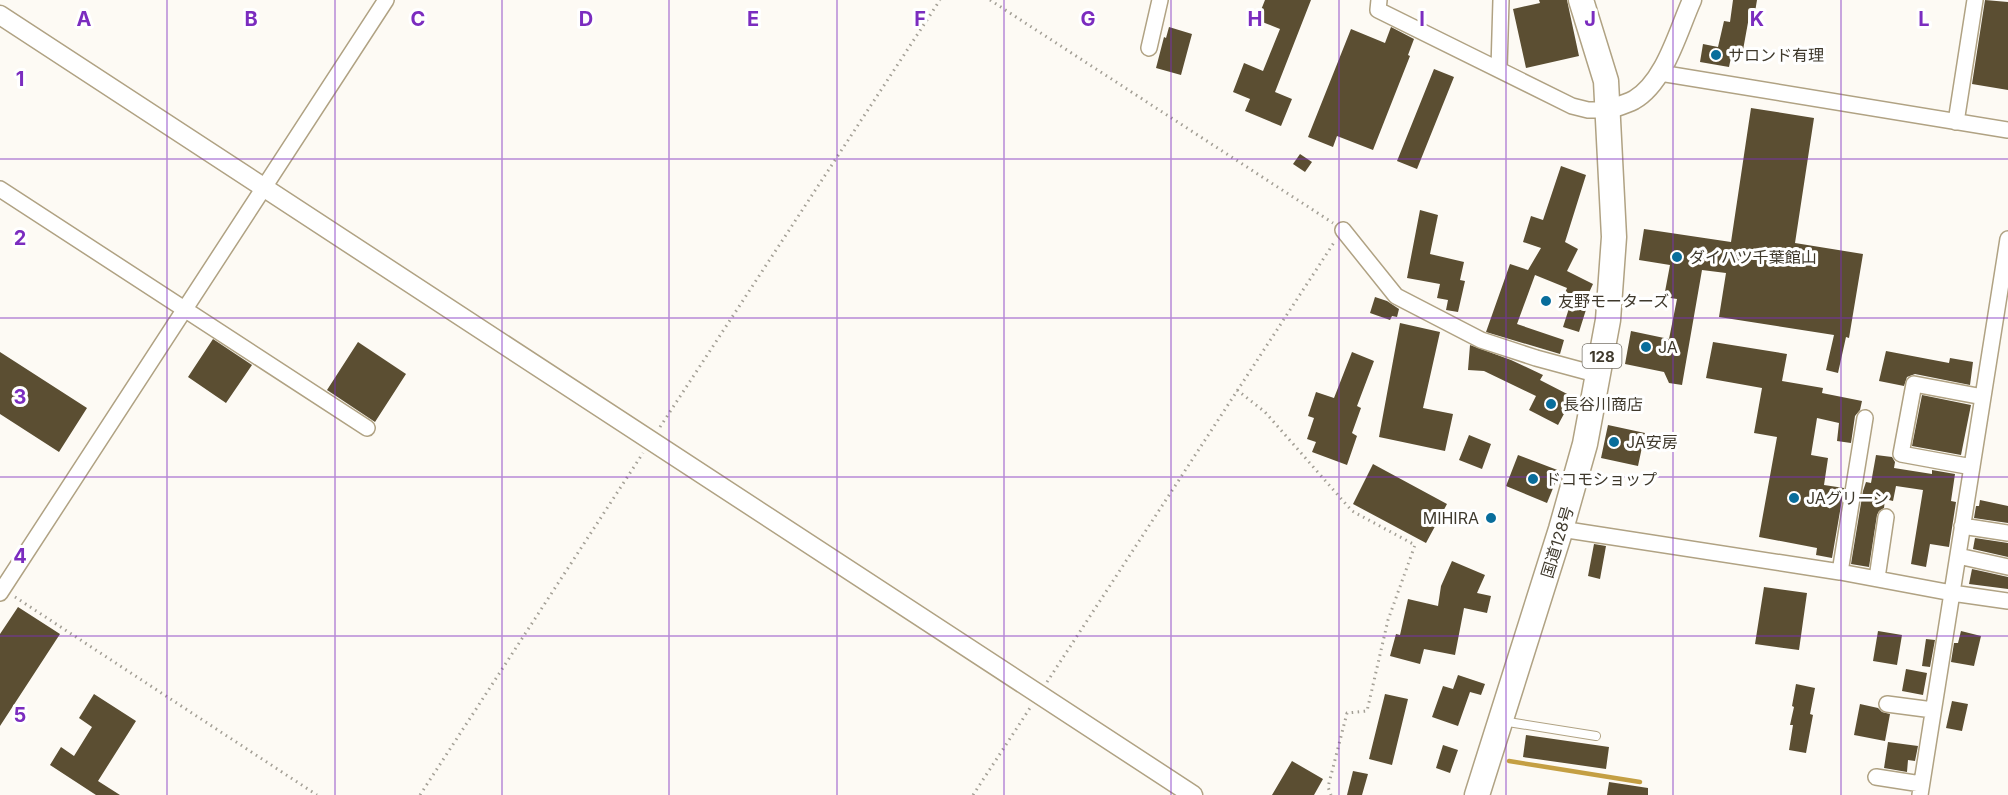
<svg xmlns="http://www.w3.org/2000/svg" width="2008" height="795" viewBox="0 0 2008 795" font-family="Inter,'Noto Sans JP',sans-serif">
<rect width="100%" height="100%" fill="#fdfaf4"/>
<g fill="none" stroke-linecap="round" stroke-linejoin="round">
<path stroke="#c49f43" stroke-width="4.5" d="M 1509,761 L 1640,782"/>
</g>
<path fill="#5b4e32" d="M 1265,0 L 1311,0 L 1275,92 L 1292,99 L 1281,126 L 1245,111 L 1250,99 L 1233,92 L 1244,63 L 1263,71 L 1280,29 L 1257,20 Z
M 1539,0 L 1567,0 L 1579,56 L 1526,68 L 1513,9 L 1540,3 Z
M 1733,0 L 1757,0 L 1754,18 L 1749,17 L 1743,50 L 1733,48 L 1729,67 L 1700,62 L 1703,44 L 1718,47 L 1724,21 L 1730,22 Z
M 1985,0 L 2008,2 L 2008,90 L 1972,84 Z
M 1169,27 L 1192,34 L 1181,75 L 1156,68 L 1164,37 L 1166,38 Z
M 1391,27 L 1414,39 L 1408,55 L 1410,56 L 1373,150 L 1337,136 L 1333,147 L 1308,137 L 1351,29 L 1385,43 Z
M 1434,69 L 1454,77 L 1417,169 L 1397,161 Z
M 1751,108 L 1814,118 L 1795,243 L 1863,254 L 1849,338 L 1846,337 L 1838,373 L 1826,370 L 1834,335 L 1719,317 L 1726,273 L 1702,270 L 1682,385 L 1669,383 L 1664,372 L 1625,364 L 1631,331 L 1669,339 L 1677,299 L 1664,297 L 1670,265 L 1639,260 L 1644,229 L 1731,242 Z
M 1300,154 L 1312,162 L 1305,172 L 1293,164 Z
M 1561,166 L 1586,175 L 1565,242 L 1578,249 L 1567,271 L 1593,284 L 1587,297 L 1590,297 L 1579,332 L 1563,327 L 1571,302 L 1563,298 L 1567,288 L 1535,275 L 1517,324 L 1564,340 L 1560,354 L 1486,332 L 1510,264 L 1528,270 L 1541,248 L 1523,242 L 1531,216 L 1543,220 Z
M 1420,210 L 1438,215 L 1430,254 L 1464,262 L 1460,280 L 1465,281 L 1458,312 L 1446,310 L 1448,300 L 1437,298 L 1440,284 L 1407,278 Z
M 1375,297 L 1387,301 L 1399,309 L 1397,317 L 1392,316 L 1390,320 L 1370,313 Z
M 1400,323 L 1440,332 L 1423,408 L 1453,414 L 1445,451 L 1379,437 Z
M 213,339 L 252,365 L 226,403 L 188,377 Z
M 358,342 L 406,374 L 375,422 L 327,390 Z
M 1713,342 L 1787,354 L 1782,381 L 1823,388 L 1822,393 L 1862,401 L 1860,410 L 1855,416 L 1851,443 L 1837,441 L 1839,423 L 1817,418 L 1811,455 L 1828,458 L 1824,485 L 1844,488 L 1832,558 L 1816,555 L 1817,548 L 1759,537 L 1777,437 L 1754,433 L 1762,388 L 1706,378 Z
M 1470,345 L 1511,360 L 1543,375 L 1540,380 L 1573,397 L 1558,425 L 1529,410 L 1536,396 L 1484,371 L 1468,370 Z
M 1886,351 L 1949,363 L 1950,358 L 1973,362 L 1970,385 L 1915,374 L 1907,377 L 1904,386 L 1879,381 Z
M 0,352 L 87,408 L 59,452 L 0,414 Z
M 1352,352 L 1374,361 L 1357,406 L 1361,408 L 1352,433 L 1357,436 L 1347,465 L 1312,452 L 1316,442 L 1307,439 L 1314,418 L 1308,416 L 1316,392 L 1334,398 Z
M 1922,395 L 1971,405 L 1961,455 L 1912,446 Z
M 1608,425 L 1645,433 L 1638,466 L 1601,458 Z
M 1469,435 L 1491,444 L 1482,469 L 1459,460 Z
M 1518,455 L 1560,471 L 1547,503 L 1506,486 Z
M 1876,455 L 1892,457 L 1895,462 L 1894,468 L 1932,474 L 1932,470 L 1955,474 L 1951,501 L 1956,502 L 1949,547 L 1930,544 L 1926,567 L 1911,564 L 1923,490 L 1896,486 L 1893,501 L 1885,499 L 1884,508 L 1879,511 L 1877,515 L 1869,567 L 1851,564 L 1863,491 L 1866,482 L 1871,483 Z
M 1373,464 L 1447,504 L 1426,543 L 1353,504 Z
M 1980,500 L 2008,506 L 2008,523 L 1974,518 L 1976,506 L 1979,506 Z
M 1975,538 L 2008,543 L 2008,557 L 1973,549 Z
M 1594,544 L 1606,546 L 1600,579 L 1588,576 Z
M 1452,561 L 1485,575 L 1477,593 L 1491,596 L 1487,613 L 1464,608 L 1455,655 L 1424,649 L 1420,664 L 1390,656 L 1396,634 L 1400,635 L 1408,599 L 1438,606 L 1441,586 Z
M 1972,569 L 2008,577 L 2008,589 L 1969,584 Z
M 1764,587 L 1807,593 L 1799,650 L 1755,644 Z
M 18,607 L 60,634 L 0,726 L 0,634 Z
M 1878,631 L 1902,635 L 1897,665 L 1873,661 Z
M 1961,631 L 1981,636 L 1974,666 L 1951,662 L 1954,643 L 1958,643 Z
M 1926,639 L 1935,640 L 1930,667 L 1922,666 Z
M 1906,669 L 1927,673 L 1923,695 L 1902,691 Z
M 1458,675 L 1485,684 L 1481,695 L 1470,692 L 1458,726 L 1432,717 L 1443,686 L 1453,689 Z
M 1796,684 L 1815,688 L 1810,714 L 1813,715 L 1806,753 L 1789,750 L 1793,725 L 1790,725 L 1794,707 L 1792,706 Z
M 94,694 L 136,721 L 98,781 L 120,795 L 96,795 L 50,765 L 61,747 L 74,756 L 92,727 L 79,718 Z
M 1385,694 L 1408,699 L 1392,765 L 1369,759 Z
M 1952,701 L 1968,704 L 1962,731 L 1946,728 Z
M 1860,704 L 1878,708 L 1882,712 L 1890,714 L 1885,741 L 1854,735 Z
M 1526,735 L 1609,747 L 1606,769 L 1523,757 Z
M 1888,742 L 1918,746 L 1915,761 L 1908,760 L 1907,772 L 1884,768 Z
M 1443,745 L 1458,750 L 1450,773 L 1436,768 Z
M 1292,761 L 1323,779 L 1314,795 L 1272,795 Z
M 1353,771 L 1368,774 L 1362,795 L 1347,795 Z
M 1609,782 L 1648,788 L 1648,795 L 1607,795 Z"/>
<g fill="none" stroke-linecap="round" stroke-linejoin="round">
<defs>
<path id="service" d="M 1502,721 L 1596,736"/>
<path id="minor" d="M 1379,0 L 1378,10 L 1572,106 L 1588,110 L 1608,110
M 1149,48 L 1160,0
M 1499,69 L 1501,0
M 1660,73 L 2008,130
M 1956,122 L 1975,0
M 0,189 L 367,428
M 1343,230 L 1396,296 L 1481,340 L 1536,358 L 1599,375
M 1972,467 L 1901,454 L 1914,384 L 1983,397
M 1962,526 L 2008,533
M 1561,529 L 1840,572 L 1952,593 L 2008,601
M 1958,556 L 2008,567
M 1840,572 L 1865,418
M 1877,578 L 1886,517
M 0,593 L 386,0
M 1887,704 L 1933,710
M 1876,777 L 1921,784
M 1920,795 L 2008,239"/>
<path id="tertiary" d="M 0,15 L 1193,795
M 1608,110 C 1616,107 1626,104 1634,100 C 1665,82 1678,31 1692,0"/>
<path id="trunk" d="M 1477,795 L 1561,529 L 1585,444 L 1608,320 L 1614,237 L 1606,81 L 1581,0"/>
</defs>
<use href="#service" stroke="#b0a283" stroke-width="10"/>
<use href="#minor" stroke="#b0a283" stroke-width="18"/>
<use href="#tertiary" stroke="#b0a283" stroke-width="21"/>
<use href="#trunk" stroke="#b0a283" stroke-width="27"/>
<path stroke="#a39f95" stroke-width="3" stroke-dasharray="1.5 4.5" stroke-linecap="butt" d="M 990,0 L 1333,223
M 1237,390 L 1265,412 L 1352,511 L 1415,545 L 1388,620 L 1367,711 L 1347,713 L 1328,787 L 1331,795
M 660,427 L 940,0
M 15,597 L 317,795
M 1047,682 L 1335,241
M 420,795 L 643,453
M 973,795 L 1030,708"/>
<use href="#service" stroke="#fff" stroke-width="8"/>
<use href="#minor" stroke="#fff" stroke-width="15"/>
<use href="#tertiary" stroke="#fff" stroke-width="18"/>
<use href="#trunk" stroke="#fff" stroke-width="24"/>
</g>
<path fill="none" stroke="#7b2cbf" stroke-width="1.5" stroke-opacity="0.55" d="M 167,0 L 167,795M 335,0 L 335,795M 502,0 L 502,795M 669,0 L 669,795M 837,0 L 837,795M 1004,0 L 1004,795M 1171,0 L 1171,795M 1339,0 L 1339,795M 1506,0 L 1506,795M 1673,0 L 1673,795M 1841,0 L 1841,795M 0,159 L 2008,159M 0,318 L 2008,318M 0,477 L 2008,477M 0,636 L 2008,636"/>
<g fill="#086d9b" stroke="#fff" stroke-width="2">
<circle cx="1716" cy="55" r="6"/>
<circle cx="1677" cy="257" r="6"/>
<circle cx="1546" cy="301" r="6"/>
<circle cx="1646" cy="347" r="6"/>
<circle cx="1551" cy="404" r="6"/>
<circle cx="1614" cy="442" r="6"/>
<circle cx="1533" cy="479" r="6"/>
<circle cx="1794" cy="498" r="6"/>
<circle cx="1491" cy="518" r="6"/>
</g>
<g text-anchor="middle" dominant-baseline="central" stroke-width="6" stroke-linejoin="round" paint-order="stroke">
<rect fill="#fff" stroke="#79746b" stroke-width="1.5" x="1582.5" y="344" width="39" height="24" rx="4.5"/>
<g font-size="15" font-weight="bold" fill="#3f392c">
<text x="1602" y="356">128</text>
</g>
<g font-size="16" fill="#3f392c" stroke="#fff" text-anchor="start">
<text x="1728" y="55">サロンド有理</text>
<text x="1689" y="257">ダイハツ千葉館山</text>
<text x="1558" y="301">友野モーターズ</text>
<text x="1658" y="347">JA</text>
<text x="1563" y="404">長谷川商店</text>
<text x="1626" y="442">JA安房</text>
<text x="1545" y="479">ドコモショップ</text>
<text x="1806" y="498">JAグリーン</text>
<text x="1479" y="518" text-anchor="end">MIHIRA</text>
</g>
<g font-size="16" fill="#3f392c" stroke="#fff">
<text transform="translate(1557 542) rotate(-73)">国道128号</text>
</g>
</g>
<g font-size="20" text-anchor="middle" font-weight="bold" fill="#7b2cbf" stroke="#fff" stroke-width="6" stroke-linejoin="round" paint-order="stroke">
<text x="84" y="26">A</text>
<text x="251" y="26">B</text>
<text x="418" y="26">C</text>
<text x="586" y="26">D</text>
<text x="753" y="26">E</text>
<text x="920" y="26">F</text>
<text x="1088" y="26">G</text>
<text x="1255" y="26">H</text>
<text x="1422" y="26">I</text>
<text x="1590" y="26">J</text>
<text x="1757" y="26">K</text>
<text x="1924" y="26">L</text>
<text x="20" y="86">1</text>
<text x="20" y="245">2</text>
<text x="20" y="404">3</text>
<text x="20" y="563">4</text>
<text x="20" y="722">5</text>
</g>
</svg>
